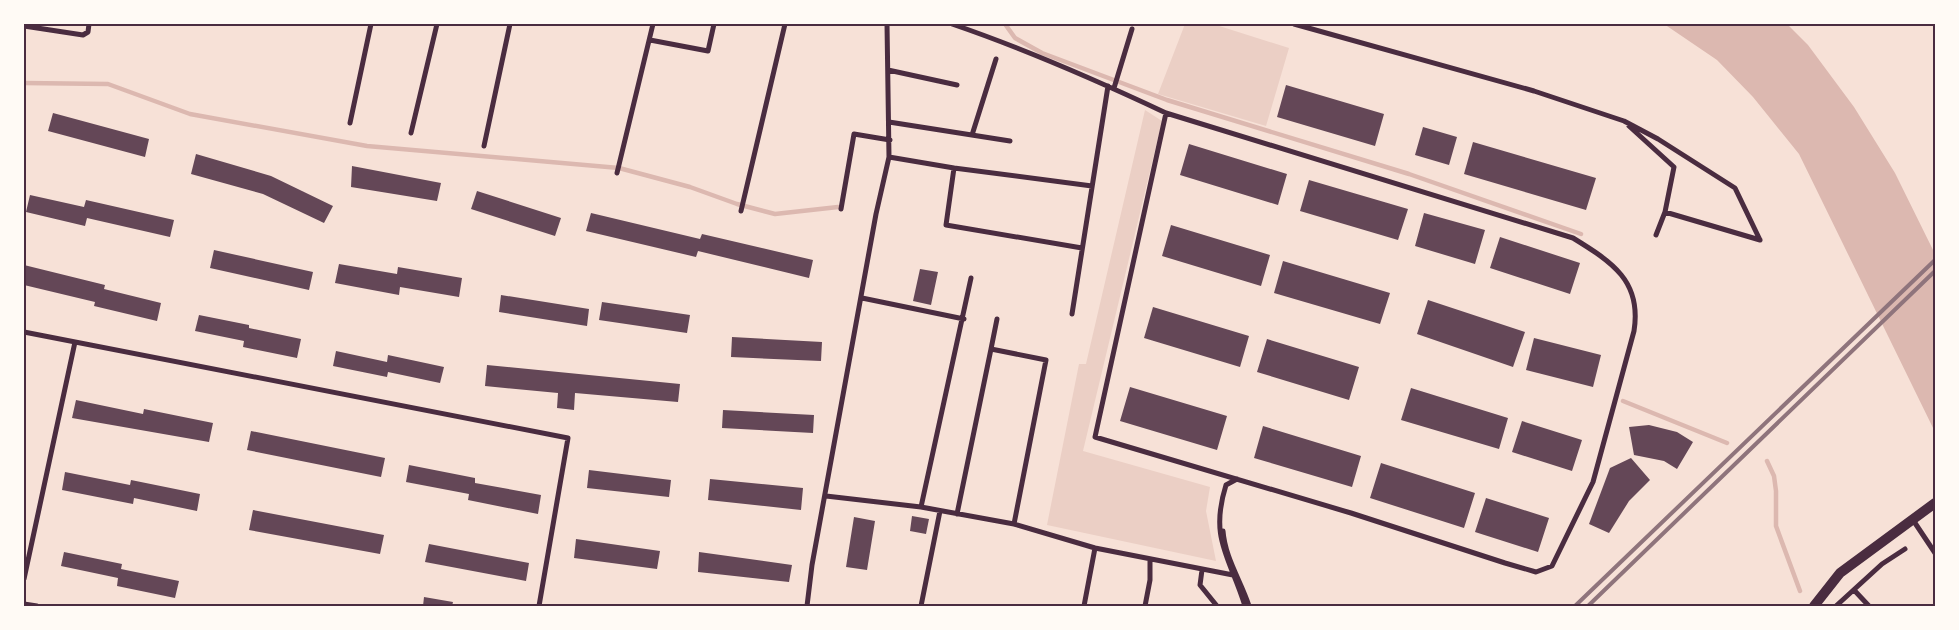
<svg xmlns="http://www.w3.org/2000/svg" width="1959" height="630" viewBox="0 0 1959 630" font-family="Karla,sans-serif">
<rect width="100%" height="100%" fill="#f7e1d7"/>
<path fill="#ebcfc5" d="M 1185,24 L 1213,24 L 1289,48 L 1266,126 L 1158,94 Z
M 1145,110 L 1162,121 L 1083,451 L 1210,487 L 1206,511 L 1216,561 L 1047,525 L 1079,364 L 1086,364 Z"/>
<path fill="#dcb8b0" d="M 1664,24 L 1787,24 L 1808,45 L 1854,107 L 1895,173 L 1935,254 L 1935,432 L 1799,154 L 1753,97 L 1717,60 Z"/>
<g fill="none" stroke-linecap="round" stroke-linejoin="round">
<path stroke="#dcb8b0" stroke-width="4.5" d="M 1005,24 L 1015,38 L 1042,53 L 1167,100 L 1409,174 L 1581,234
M 24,83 L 108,84 L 190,114 L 367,146 L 619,168 L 690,187 L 737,204 L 775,214 L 838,207
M 1623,401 L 1727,443
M 1767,461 L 1774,476 L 1776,491 L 1776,526 L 1800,591"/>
</g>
<path fill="#644757" d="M 1286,85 L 1384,114 L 1375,146 L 1277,117 Z
M 53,113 L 149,139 L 145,157 L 48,131 Z
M 1423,127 L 1457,137 L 1449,165 L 1415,155 Z
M 1473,142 L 1596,178 L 1586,210 L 1464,174 Z
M 1189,144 L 1287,174 L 1278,205 L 1180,175 Z
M 196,154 L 271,176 L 333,206 L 324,223 L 263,194 L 191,174 Z
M 352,166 L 441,183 L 437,201 L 351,187 Z
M 1309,180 L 1408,209 L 1398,240 L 1300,211 Z
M 477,191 L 561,218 L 555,236 L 471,209 Z
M 30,195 L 84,207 L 86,200 L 174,220 L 170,237 L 87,218 L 85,226 L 26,212 Z
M 591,213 L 700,239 L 702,234 L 813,260 L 809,278 L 698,251 L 696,257 L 586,231 Z
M 1424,213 L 1485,230 L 1475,264 L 1415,246 Z
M 1171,225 L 1270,255 L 1261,286 L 1162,256 Z
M 1500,237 L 1580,263 L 1570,294 L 1490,268 Z
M 214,250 L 313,272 L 309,290 L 210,268 Z
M 1283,261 L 1390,293 L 1380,324 L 1274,293 Z
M 339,264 L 397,274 L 398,267 L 462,278 L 459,297 L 400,287 L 399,295 L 335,283 Z
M 24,265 L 105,285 L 104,289 L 161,303 L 157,321 L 94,306 L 95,302 L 24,285 Z
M 920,269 L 938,272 L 931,305 L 913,301 Z
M 501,295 L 589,309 L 587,326 L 499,312 Z
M 1428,300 L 1525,332 L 1513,367 L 1417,334 Z
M 602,302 L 690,315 L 687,333 L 599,320 Z
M 1153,307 L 1249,336 L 1240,367 L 1144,338 Z
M 199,315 L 249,325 L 249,328 L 301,339 L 297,358 L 243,347 L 244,341 L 195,331 Z
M 732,337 L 822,342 L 821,361 L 731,357 Z
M 1534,338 L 1601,355 L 1593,387 L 1526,370 Z
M 1267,339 L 1359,367 L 1349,400 L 1257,372 Z
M 336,351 L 387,362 L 388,355 L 444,367 L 440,383 L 388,372 L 387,377 L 333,366 Z
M 487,365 L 680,384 L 678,402 L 575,393 L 574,410 L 557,408 L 558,393 L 485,386 Z
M 1130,387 L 1227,416 L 1217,450 L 1120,421 Z
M 1411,388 L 1508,418 L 1499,449 L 1401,420 Z
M 76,400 L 143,414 L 144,409 L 213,423 L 209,442 L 72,418 Z
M 723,410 L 814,415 L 813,433 L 722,428 Z
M 1522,421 L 1582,440 L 1572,471 L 1512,452 Z
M 1649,425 L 1677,432 L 1693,442 L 1677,469 L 1664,461 L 1634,455 L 1629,427 Z
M 1263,426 L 1361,456 L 1352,487 L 1254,458 Z
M 251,431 L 385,458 L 381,477 L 247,450 Z
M 1631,458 L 1650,480 L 1629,501 L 1609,533 L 1589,524 L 1610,468 Z
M 1381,463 L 1475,493 L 1464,528 L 1370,498 Z
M 409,465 L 475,478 L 475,483 L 541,495 L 538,514 L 468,500 L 469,494 L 406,482 Z
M 589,470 L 671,480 L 669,497 L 587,488 Z
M 65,472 L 130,485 L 131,480 L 200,494 L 197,511 L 134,498 L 133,504 L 62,490 Z
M 710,479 L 803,488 L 801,510 L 708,500 Z
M 1486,498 L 1549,518 L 1538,552 L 1475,532 Z
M 253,510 L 384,535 L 380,554 L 249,530 Z
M 912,516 L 929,519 L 926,534 L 910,531 Z
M 854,517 L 875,521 L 867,570 L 846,567 Z
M 576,539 L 660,551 L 657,569 L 574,558 Z
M 429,544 L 529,563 L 526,581 L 425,562 Z
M 64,552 L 122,564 L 121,569 L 179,581 L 175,598 L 117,586 L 118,578 L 61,566 Z
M 699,552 L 792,565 L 789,582 L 698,572 Z
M 424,597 L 453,602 L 452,606 L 423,606 Z"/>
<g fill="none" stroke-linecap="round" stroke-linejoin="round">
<path stroke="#4a2c40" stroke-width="5" d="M 952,24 C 1025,49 1096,80 1166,113 L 1573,238 C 1612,262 1642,281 1634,331 L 1593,482 L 1552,566 L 1536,572 L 1505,563 L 1351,513 L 1095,437 L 1166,113
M 1294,24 L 1534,91 L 1624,121 L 1658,139 L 1735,188 L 1760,240
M 24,26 L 83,35 L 88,32 L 89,24
M 650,40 L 708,51 L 714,24
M 888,70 L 957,85
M 1114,88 L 1132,29
M 889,122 L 1010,141
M 350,123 L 371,24
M 1629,126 L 1674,167 L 1665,212 L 1656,235
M 411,133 L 437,24
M 972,135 L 996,59
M 484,146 L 510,24
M 889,157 L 954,168
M 617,173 L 653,24
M 841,209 L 854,134 L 890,140
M 741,211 L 785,24
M 1665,212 L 1760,240
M 1082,248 L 946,225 L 954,168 L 1092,186
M 862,298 L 964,319
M 1072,314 L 1108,86
M 24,332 L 568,438 L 539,606
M 991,349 L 997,319
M 1237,479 L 1226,485 C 1209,539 1230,557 1245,606
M 826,496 L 921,507 L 1014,524 L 1095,548 L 1233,575
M 921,507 L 971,278
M 957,514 L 991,349 L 1046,360 L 1014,524
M 1913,520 L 1935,553
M 1223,531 C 1225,558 1241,581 1249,606
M 1202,570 L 1200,585 L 1217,606
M 24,579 L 75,342
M 1854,590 L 1869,606
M 24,604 L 37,606
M 807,606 L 812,565 L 876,214 L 889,157 L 887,24
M 921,606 L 940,511
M 1084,606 L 1095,548
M 1145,606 L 1150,580 L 1150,559
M 1836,606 L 1882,564 L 1905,549"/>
<path stroke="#4a2c40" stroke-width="10" d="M 1814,606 L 1840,573 L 1935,503"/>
<path stroke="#8f747c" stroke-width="4" d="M 1575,606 L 1935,260
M 1588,606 L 1935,271"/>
</g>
<rect width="1959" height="630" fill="none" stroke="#fffaf5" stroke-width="50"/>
<rect x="25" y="25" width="1909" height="580" fill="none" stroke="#4a2c40" stroke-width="2"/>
</svg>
